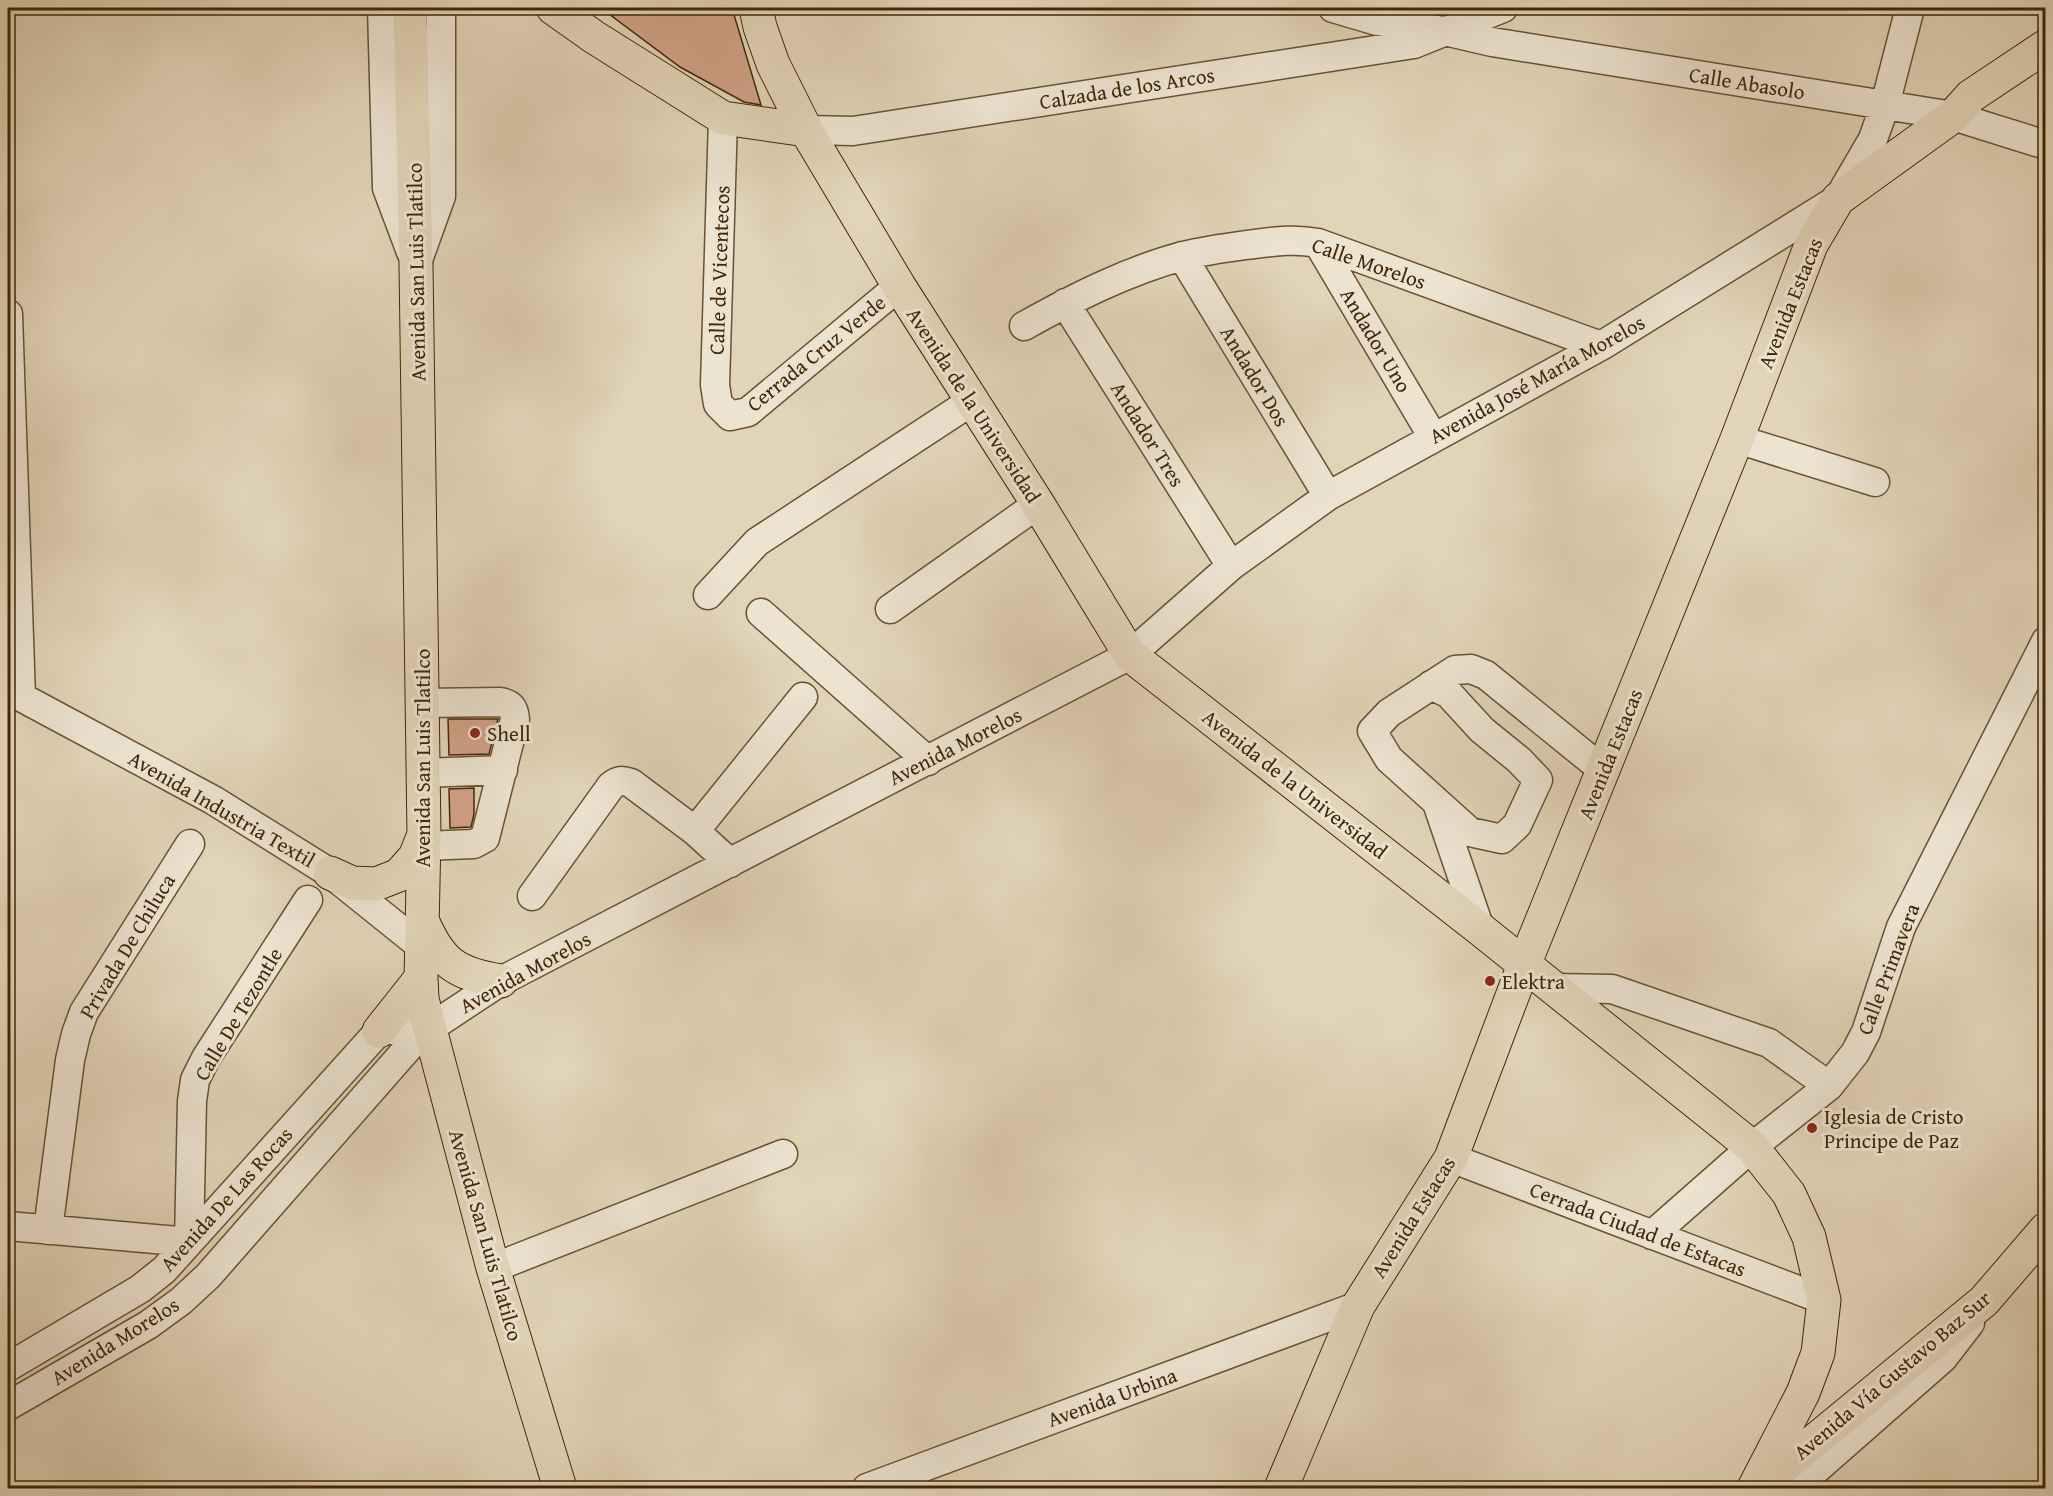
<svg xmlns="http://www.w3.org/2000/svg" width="2053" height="1496" viewBox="0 0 2053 1496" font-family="'Gentium Book Plus',serif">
<rect width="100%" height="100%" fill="#e1d4b8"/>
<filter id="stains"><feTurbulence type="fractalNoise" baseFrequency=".00333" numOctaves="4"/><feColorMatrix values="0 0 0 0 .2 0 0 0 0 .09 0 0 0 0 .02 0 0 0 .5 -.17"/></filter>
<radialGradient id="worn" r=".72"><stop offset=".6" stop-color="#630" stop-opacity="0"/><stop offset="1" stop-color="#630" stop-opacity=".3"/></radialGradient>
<path fill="#d1a187" stroke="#412706" stroke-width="1.5" d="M 601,8 L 732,8 L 761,105 L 744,102 L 680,67 Z
M 448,719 L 498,719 L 489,754 L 449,755 Z
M 474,788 L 474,814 L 471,827 L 450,828 L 449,789 Z"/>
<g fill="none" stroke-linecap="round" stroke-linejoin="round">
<defs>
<path id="minor" d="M 382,8 L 387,188 L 411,252
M 1333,8 L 1377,21 L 1445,31 L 1492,42 L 1953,116 L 2046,145
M 723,118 L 715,385 L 718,404 L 730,416 L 748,412 L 899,286
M 806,130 L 853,131 L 1414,44 L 1503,8
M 1318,243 L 1433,437
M 1182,256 L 1328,496
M 418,260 L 441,196 L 441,8
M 1065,303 L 1231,566
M 8,314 L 21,697
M 1024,326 C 1074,298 1127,271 1183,256 C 1203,251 1224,248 1246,245 C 1271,242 1293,238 1318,243 L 1601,346
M 1737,439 L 1875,482
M 708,595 L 757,542 L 972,401
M 890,609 L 1038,504
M 761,613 L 928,761
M 1431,685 L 1449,694 L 1482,730 L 1519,760 L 1538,780 L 1517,825 L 1502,839 L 1470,832 L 1389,759 L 1372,731 L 1389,713 L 1455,670 L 1471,669 L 1486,675 L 1603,770
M 8,694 L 21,697 L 213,800 L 330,873 L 422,947
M 422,703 L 500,702 C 511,704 514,708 515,719 L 485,838 L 474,844 L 424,846
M 423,773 L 503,770
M 1438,806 L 1480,929
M 695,831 L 803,697
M 532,896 L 611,786 C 618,780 622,780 631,783 L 695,831 L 730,863
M 1553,988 L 1612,989 L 1769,1043 L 1829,1086
M 1451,1158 L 1824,1300
M 8,1226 L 189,1242 L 192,1101 L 195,1080 L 206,1058 L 308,900
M 48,1230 L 70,1060 L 76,1034 L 84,1012 L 190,844
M 1652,1235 L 1752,1147 L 1829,1086 L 1855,1053 L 1866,1032 L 1901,927 L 2046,641
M 493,1268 L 783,1154
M 8,1367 L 140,1289 L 164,1270 L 379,1031 L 402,1028
M 8,1406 L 148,1325 L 181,1301 L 208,1276 L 408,1048 L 430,1028 L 501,981 L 1130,655 L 1231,566 L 1328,496 L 1601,346 L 1838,199 L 1873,139 L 1885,105 L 1910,8
M 867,1488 L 1358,1306
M 1795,1488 L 1943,1358 L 1970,1323"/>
<path id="major" d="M 410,8 L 416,265 L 424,835 L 421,978 L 422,999 L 493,1268 L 560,1488
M 553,8 L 594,37 L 723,118 L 806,130
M 756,8 L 760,27 L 773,64 L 806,130 L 899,286 L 1038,504 L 1130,655 L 1480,929 L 1752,1147 L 1789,1194 L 1809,1237 L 1824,1300 L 1818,1353 L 1803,1393 L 1754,1488
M 330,873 L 352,883 L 376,884 L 399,875 L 415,857 L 423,837
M 422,920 C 440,962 455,974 501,981
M 379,1031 L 421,978
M 1761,1485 L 1984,1301 L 2046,1229
M 1281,1488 L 1358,1306 L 1451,1158 L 1524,965 L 1737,439 L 1811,245 L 1838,199 L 1953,116 L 1971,96 L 2046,46"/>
</defs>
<use href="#minor" stroke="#695232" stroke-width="31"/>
<use href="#major" stroke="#412706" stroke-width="35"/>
<use href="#minor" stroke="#ece3d1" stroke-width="28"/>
<use href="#major" stroke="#e1d4b8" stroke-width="33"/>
</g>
<g fill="#8f2418" stroke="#ece3d1" stroke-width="2">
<circle cx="475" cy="733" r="6"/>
<circle cx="1490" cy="981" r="6"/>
<circle cx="1812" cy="1128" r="6"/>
</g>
<g text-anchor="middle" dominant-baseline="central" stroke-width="6" stroke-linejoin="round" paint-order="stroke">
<g font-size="21" fill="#412706" stroke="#ece3d1">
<text transform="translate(1747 83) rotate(9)">Calle Abasolo</text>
<text transform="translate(1127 88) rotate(-9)">Calzada de los Arcos</text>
<text transform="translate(1369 263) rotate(19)">Calle Morelos</text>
<text transform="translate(719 270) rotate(-88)">Calle de Vicentecos</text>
<text transform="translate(416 272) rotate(-91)">Avenida San Luis Tlatilco</text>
<text transform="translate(1790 303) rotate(-68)">Avenida Estacas</text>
<text transform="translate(1376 340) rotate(59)">Andador Uno</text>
<text transform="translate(816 353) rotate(-39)">Cerrada Cruz Verde</text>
<text transform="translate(1255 376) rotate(59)">Andador Dos</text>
<text transform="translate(1537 379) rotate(-29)">Avenida José María Morelos</text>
<text transform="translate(974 405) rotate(57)">Avenida de la Universidad</text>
<text transform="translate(1148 434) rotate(58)">Andador Tres</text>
<text transform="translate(955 746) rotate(-27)">Avenida Morelos</text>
<text transform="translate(1610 754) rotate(-68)">Avenida Estacas</text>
<text transform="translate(422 758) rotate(-90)">Avenida San Luis Tlatilco</text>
<text transform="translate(1295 784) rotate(38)">Avenida de la Universidad</text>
<text transform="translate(222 809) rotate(30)">Avenida Industria Textil</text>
<text transform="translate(127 946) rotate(-59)">Privada De Chiluca</text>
<text transform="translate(1888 969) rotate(-69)">Calle Primavera</text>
<text transform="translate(525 972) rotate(-29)">Avenida Morelos</text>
<text transform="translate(238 1014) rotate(-59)">Calle De Tezontle</text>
<text transform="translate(226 1199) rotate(-48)">Avenida De Las Rocas</text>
<text transform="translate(1413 1217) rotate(-58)">Avenida Estacas</text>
<text transform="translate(1638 1229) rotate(21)">Cerrada Ciudad de Estacas</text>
<text transform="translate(486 1235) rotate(74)">Avenida San Luis Tlatilco</text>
<text transform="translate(115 1341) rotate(-32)">Avenida Morelos</text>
<text transform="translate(1892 1375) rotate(-40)">Avenida Vía Gustavo Baz Sur</text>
<text transform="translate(1112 1397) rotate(-20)">Avenida Urbina</text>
</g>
<g font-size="21" fill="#412706" stroke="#ece3d1" text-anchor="start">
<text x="487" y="733">Shell</text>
<text x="1502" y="981">Elektra</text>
<text x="1824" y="1116">Iglesia de Cristo<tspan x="1824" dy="24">Principe de Paz</tspan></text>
</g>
</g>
<rect width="2053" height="1496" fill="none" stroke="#e1d4b8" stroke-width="30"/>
<rect x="9" y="9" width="2035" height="1478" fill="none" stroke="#412706" stroke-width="3"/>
<rect x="15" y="15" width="2023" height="1466" fill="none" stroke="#412706" stroke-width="1.5"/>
<rect width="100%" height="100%" filter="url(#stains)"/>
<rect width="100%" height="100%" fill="url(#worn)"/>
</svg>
